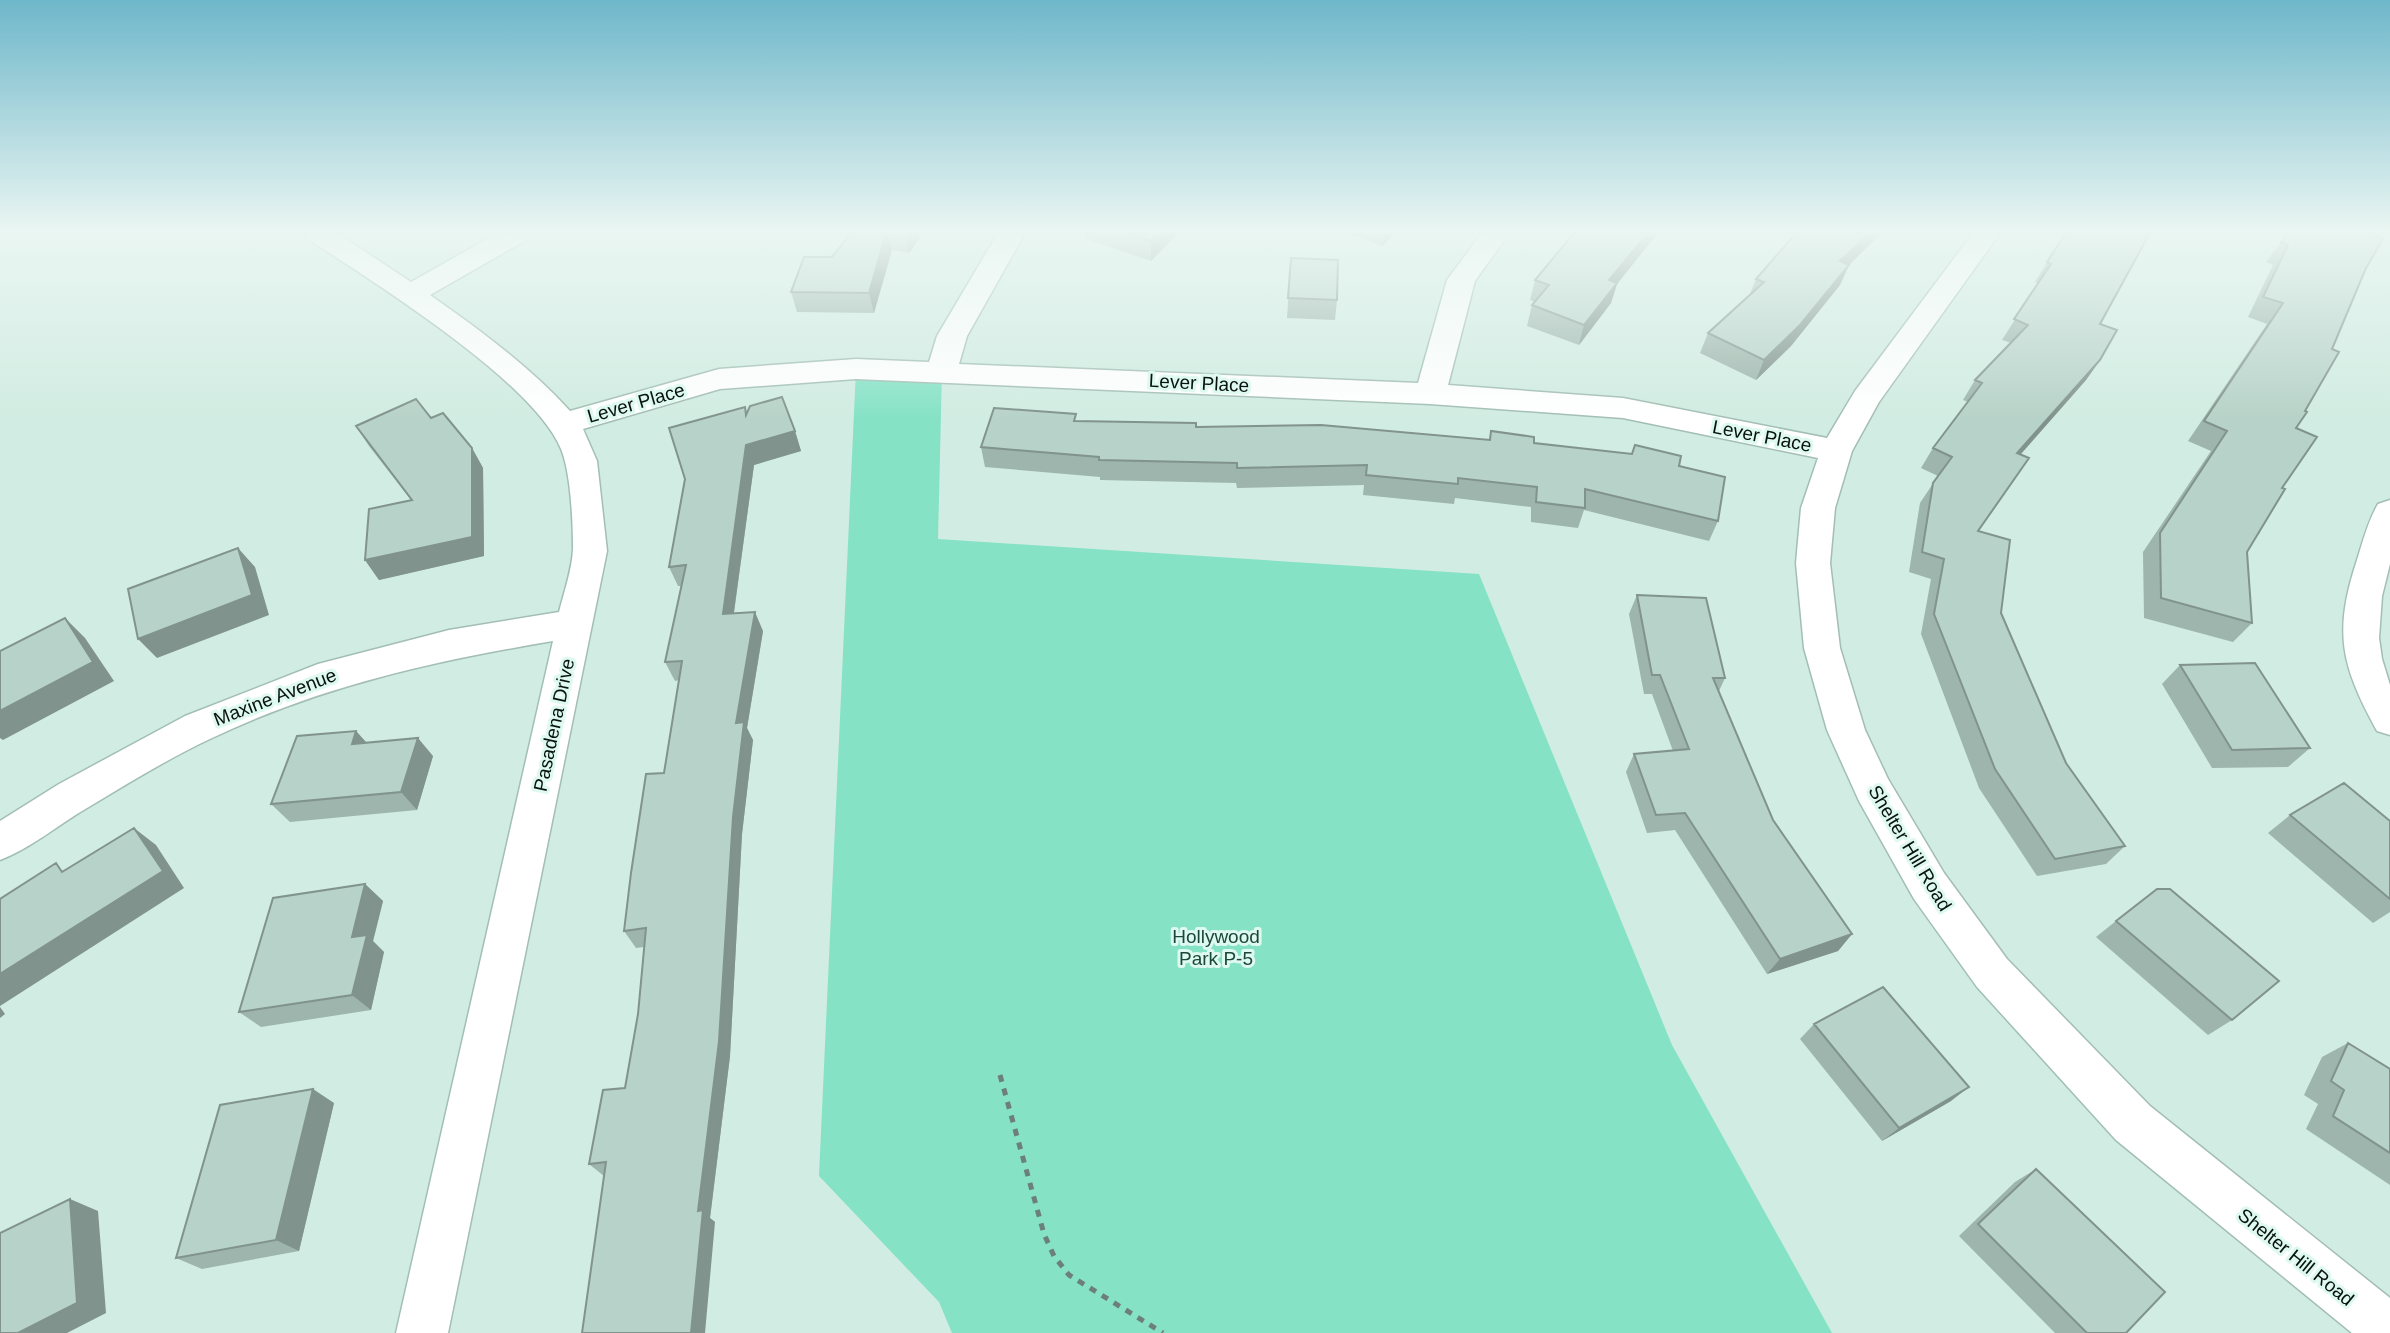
<svg xmlns="http://www.w3.org/2000/svg" width="2390" height="1333" viewBox="0 0 2390 1333" font-family="Helvetica,sans-serif">
<rect width="100%" height="100%" fill="#d1ece2"/>
<path fill="#85e2c5" d="M 856,369 L 942,371 L 938,539 L 1479,574 L 1672,1045 L 1832,1333 L 952,1333 L 939,1302 L 819,1176 Z"/>
<g fill="none" stroke-linecap="round" stroke-linejoin="round">
<defs>
<path id="street" d="M 305,233 L 337,233 L 411,282 L 498,233 L 531,233 L 528,239 L 430,295 C 480,330 529,366 570,411 L 719,369 L 856,359 L 929,362 L 937,336 L 998,233 L 1025,233 L 967,336 L 959,364 L 1418,383 L 1447,280 L 1482,233 L 1509,233 L 1475,281 L 1448,385 L 1623,398 L 1827,438 L 1855,391 L 1973,233 L 2000,233 L 1879,402 L 1852,451 L 1835,508 L 1830,563 L 1840,648 L 1865,730 L 1888,779 L 1944,873 L 2007,959 L 2150,1106 L 2390,1298 L 2390,1333 L 2352,1333 L 2116,1140 L 1977,987 L 1914,899 L 1859,801 L 1827,730 L 1804,648 L 1796,563 L 1801,508 L 1818,458 L 1623,418 L 1430,404 L 856,379 L 720,389 L 583,429 L 597,461 L 607,551 L 448,1333 L 396,1333 L 553,641 C 434,661 321,686 212,738 C 169,758 127,784 87,808 C 58,825 31,848 0,860 L 0,821 L 59,784 L 185,716 L 318,664 L 449,630 L 559,612 C 564,592 572,570 573,549 C 573,523 571,473 561,449 C 533,381 372,281 308,239 Z
M 2390,500 L 2390,564 L 2382,596 L 2379,638 L 2382,659 L 2390,685 L 2390,735 L 2377,731 C 2341,665 2333,633 2357,560 C 2363,541 2368,521 2378,504 Z"/>
</defs>
<use href="#street" stroke="#a3beb4" stroke-width="3"/>
<path stroke="#6c7f78" stroke-width="5" stroke-dasharray="7 7" stroke-linecap="butt" d="M 1000,1075 L 1044,1234 L 1054,1256 L 1069,1275 L 1163,1333"/>
<use href="#street" fill="#fff" fill-rule="evenodd"/>
</g>
<path fill="#9db5ac" d="M 851,233 L 923,233 L 909,253 L 892,250 L 874,313 L 797,312 L 791,292 L 832,257 Z
M 1086,233 L 1178,233 L 1151,261 L 1086,239 Z
M 1347,233 L 1395,233 L 1382,246 Z
M 1795,233 L 1881,233 L 1849,265 L 1840,285 L 1791,346 L 1756,380 L 1700,353 L 1708,333 L 1750,294 L 1756,279 Z
M 2066,233 L 2100,324 L 2100,360 L 2086,380 L 2021,454 L 1978,531 L 2001,613 L 2066,763 L 2125,846 L 2106,864 L 2037,876 L 1979,788 L 1921,634 L 1931,579 L 1909,572 L 1920,503 L 1938,476 L 1921,468 L 1933,448 L 1968,402 L 1963,400 L 1975,380 L 2011,343 L 2002,340 L 2038,283 L 2035,282 Z
M 2281,242 L 2366,268 L 2305,411 L 2296,428 L 2282,488 L 2247,552 L 2252,623 L 2233,642 L 2144,618 L 2143,552 L 2211,451 L 2188,441 L 2267,324 L 2248,317 L 2273,265 L 2266,262 Z
M 1291,258 L 1337,300 L 1335,320 L 1287,318 Z
M 1535,280 L 1617,284 L 1611,303 L 1579,345 L 1527,326 L 1532,305 L 1535,302 L 1530,300 Z
M 745,407 L 747,413 L 795,431 L 801,451 L 754,465 L 734,613 L 763,631 L 747,728 L 753,740 L 742,834 L 730,1056 L 710,1218 L 715,1222 L 604,1176 L 589,1164 L 625,1088 L 638,1014 L 644,947 L 636,948 L 624,931 L 664,773 L 679,680 L 675,681 L 665,662 L 681,586 L 678,586 L 669,567 Z
M 431,418 L 472,448 L 483,468 L 484,556 L 379,580 L 365,560 L 411,500 L 369,446 L 356,426 Z
M 1076,421 L 1489,440 L 1491,431 L 1534,443 L 1631,454 L 1635,445 L 1679,466 L 1718,521 L 1709,541 L 1584,510 L 1578,528 L 1531,522 L 1531,507 L 1455,498 L 1454,504 L 1363,495 L 1364,485 L 1237,488 L 1236,483 L 1100,480 L 1100,477 L 985,467 L 981,447 Z
M 1637,595 L 1725,678 L 1719,691 L 1773,820 L 1852,934 L 1838,951 L 1767,974 L 1675,830 L 1647,833 L 1626,772 L 1634,754 L 1673,751 L 1652,694 L 1644,694 L 1629,614 Z
M 2180,665 L 2310,748 L 2288,767 L 2212,768 L 2162,684 Z
M 356,731 L 366,742 L 433,756 L 417,810 L 290,822 L 271,804 Z
M 2290,815 L 2390,821 L 2390,912 L 2373,923 L 2268,833 Z
M 365,884 L 383,901 L 373,941 L 384,952 L 371,1010 L 261,1027 L 239,1012 Z
M 2116,921 L 2232,1020 L 2208,1035 L 2096,937 Z
M 1814,1024 L 1951,1101 L 1882,1141 L 1800,1039 Z
M 2348,1043 L 2390,1069 L 2390,1185 L 2306,1129 L 2318,1104 L 2304,1095 L 2322,1057 Z
M 334,1103 L 299,1251 L 202,1269 L 176,1258 Z
M 2036,1169 L 2126,1333 L 2055,1333 L 1959,1236 L 2015,1182 Z"/>
<path fill="#80938c" d="M 886,233 L 888,233 L 892,250 L 874,313 L 869,293 Z
M 905,233 L 923,233 L 909,253 Z
M 1158,233 L 1178,233 L 1151,261 L 1151,241 Z
M 1384,233 L 1395,233 L 1382,246 Z
M 1648,233 L 1658,233 L 1617,284 L 1611,303 L 1579,345 L 1584,325 L 1609,280 Z
M 1870,233 L 1881,234 L 1831,282 L 1840,261 Z
M 1849,265 L 1840,285 L 1791,346 L 1756,380 L 1764,360 Z
M 2100,360 L 2086,380 L 2004,473 L 2017,453 Z
M 795,431 L 801,451 L 754,465 L 731,633 L 723,614 L 746,445 Z
M 472,448 L 483,468 L 484,556 L 379,580 L 365,560 Z
M 238,548 L 255,567 L 269,615 L 157,658 L 138,639 Z
M 755,612 L 763,631 L 747,728 L 753,740 L 742,834 L 730,1056 L 710,1218 L 715,1222 L 705,1333 L 691,1333 L 698,1211 L 733,817 L 736,723 Z
M 65,618 L 85,638 L 114,681 L 3,740 L 0,738 L 0,711 Z
M 356,731 L 372,749 L 352,744 Z
M 418,738 L 433,756 L 417,810 L 401,792 Z
M 134,828 L 156,845 L 184,888 L 0,1006 L 0,974 Z
M 365,884 L 383,901 L 373,941 L 384,952 L 371,1010 L 352,995 L 352,937 Z
M 1852,934 L 1838,951 L 1767,974 L 1780,959 Z
M 0,1007 L 5,1014 L 0,1018 Z
M 1969,1087 L 1951,1101 L 1882,1141 L 1899,1128 Z
M 313,1089 L 334,1103 L 299,1251 L 276,1240 Z
M 70,1199 L 98,1211 L 106,1313 L 67,1333 L 18,1333 Z"/>
<path fill="#b7d2c8" stroke="#80938c" stroke-width="2" d="M 851,233 L 886,233 L 869,293 L 791,292 L 804,257 L 832,257 Z
M 1128,233 L 1158,233 L 1151,241 Z
M 1574,233 L 1648,233 L 1609,280 L 1617,283 L 1584,325 L 1532,305 L 1549,285 L 1535,280 Z
M 1796,233 L 1870,233 L 1840,261 L 1849,265 L 1800,325 L 1764,360 L 1708,333 L 1764,282 L 1756,279 Z
M 2066,233 L 2150,233 L 2100,324 L 2117,330 L 2100,360 L 2017,453 L 2029,458 L 1978,531 L 2010,540 L 2001,613 L 2066,763 L 2125,846 L 2055,859 L 1995,769 L 1934,614 L 1944,559 L 1922,552 L 1933,483 L 1952,457 L 1933,448 L 1982,383 L 1975,380 L 2028,325 L 2014,319 L 2051,264 L 2047,262 Z
M 2288,233 L 2368,233 L 2383,239 L 2366,268 L 2332,349 L 2339,352 L 2305,411 L 2307,412 L 2296,428 L 2317,437 L 2282,488 L 2285,489 L 2247,552 L 2252,623 L 2161,598 L 2160,533 L 2227,431 L 2204,421 L 2283,303 L 2263,297 L 2288,245 L 2281,242 Z
M 1291,258 L 1338,260 L 1337,300 L 1288,298 Z
M 782,397 L 795,431 L 746,445 L 723,614 L 755,612 L 736,723 L 744,722 L 733,817 L 719,1041 L 698,1211 L 703,1210 L 691,1333 L 582,1333 L 606,1162 L 589,1164 L 603,1090 L 625,1088 L 638,1014 L 646,928 L 624,931 L 631,873 L 646,774 L 664,773 L 682,661 L 665,662 L 686,565 L 669,567 L 685,479 L 669,428 L 745,407 L 746,415 L 750,406 Z
M 416,399 L 431,418 L 443,413 L 472,448 L 472,537 L 365,560 L 369,509 L 412,500 L 356,426 Z
M 994,408 L 1076,414 L 1074,421 L 1196,423 L 1196,427 L 1321,425 L 1490,440 L 1491,431 L 1534,437 L 1534,443 L 1632,454 L 1635,445 L 1681,456 L 1679,466 L 1725,477 L 1718,521 L 1585,489 L 1585,508 L 1536,502 L 1537,487 L 1458,478 L 1458,484 L 1366,475 L 1367,465 L 1237,468 L 1237,463 L 1099,460 L 1099,457 L 981,447 Z
M 238,548 L 252,595 L 138,639 L 128,589 Z
M 1637,595 L 1706,598 L 1725,678 L 1713,678 L 1773,820 L 1852,934 L 1780,959 L 1685,813 L 1656,815 L 1634,754 L 1689,749 L 1660,675 L 1652,675 Z
M 65,618 L 93,662 L 0,711 L 0,651 Z
M 2255,663 L 2310,748 L 2232,750 L 2180,665 Z
M 356,731 L 352,744 L 418,738 L 401,792 L 271,804 L 297,736 Z
M 2344,783 L 2390,821 L 2390,899 L 2290,815 Z
M 134,828 L 163,871 L 0,974 L 0,899 L 56,863 L 62,872 Z
M 365,884 L 352,937 L 367,935 L 352,995 L 239,1012 L 273,898 Z
M 2157,889 L 2170,889 L 2279,981 L 2232,1020 L 2116,921 Z
M 1883,987 L 1969,1087 L 1899,1128 L 1814,1024 Z
M 2348,1043 L 2390,1069 L 2390,1153 L 2333,1116 L 2344,1090 L 2331,1081 Z
M 313,1089 L 276,1240 L 176,1258 L 220,1105 Z
M 2036,1169 L 2165,1292 L 2126,1333 L 2087,1333 L 1978,1224 Z
M 70,1199 L 77,1303 L 18,1333 L 0,1333 L 0,1233 Z"/>
<linearGradient id="sky" x2="0" y2="1"><stop stop-color="#6eb7ca"/><stop offset="0.55" stop-color="#eaf6f2"/><stop offset="1" stop-color="#eaf6f2" stop-opacity="0"/></linearGradient>
<rect width="2390" height="420" fill="url(#sky)"/>
<g text-anchor="middle" dominant-baseline="central" stroke-width="6" stroke-linejoin="round" paint-order="stroke">
<g font-size="19" fill="#08120e" stroke="#def9ef">
<text transform="translate(1199 383) rotate(3)">Lever Place</text>
<text transform="translate(636 403) rotate(-16)">Lever Place</text>
<text transform="translate(1762 436) rotate(11)">Lever Place</text>
<text transform="translate(275 697) rotate(-21)">Maxine Avenue</text>
<text transform="translate(554 725) rotate(-78)">Pasadena Drive</text>
<text transform="translate(1910 848) rotate(59)">Shelter Hill Road</text>
<text transform="translate(2296 1257) rotate(39)">Shelter Hill Road</text>
</g>
<g font-size="19" fill="#1c483b" stroke="#def9ef">
<text x="1216" y="936">Hollywood<tspan x="1216" dy="22">Park P-5</tspan></text>
</g>
</g>
</svg>
